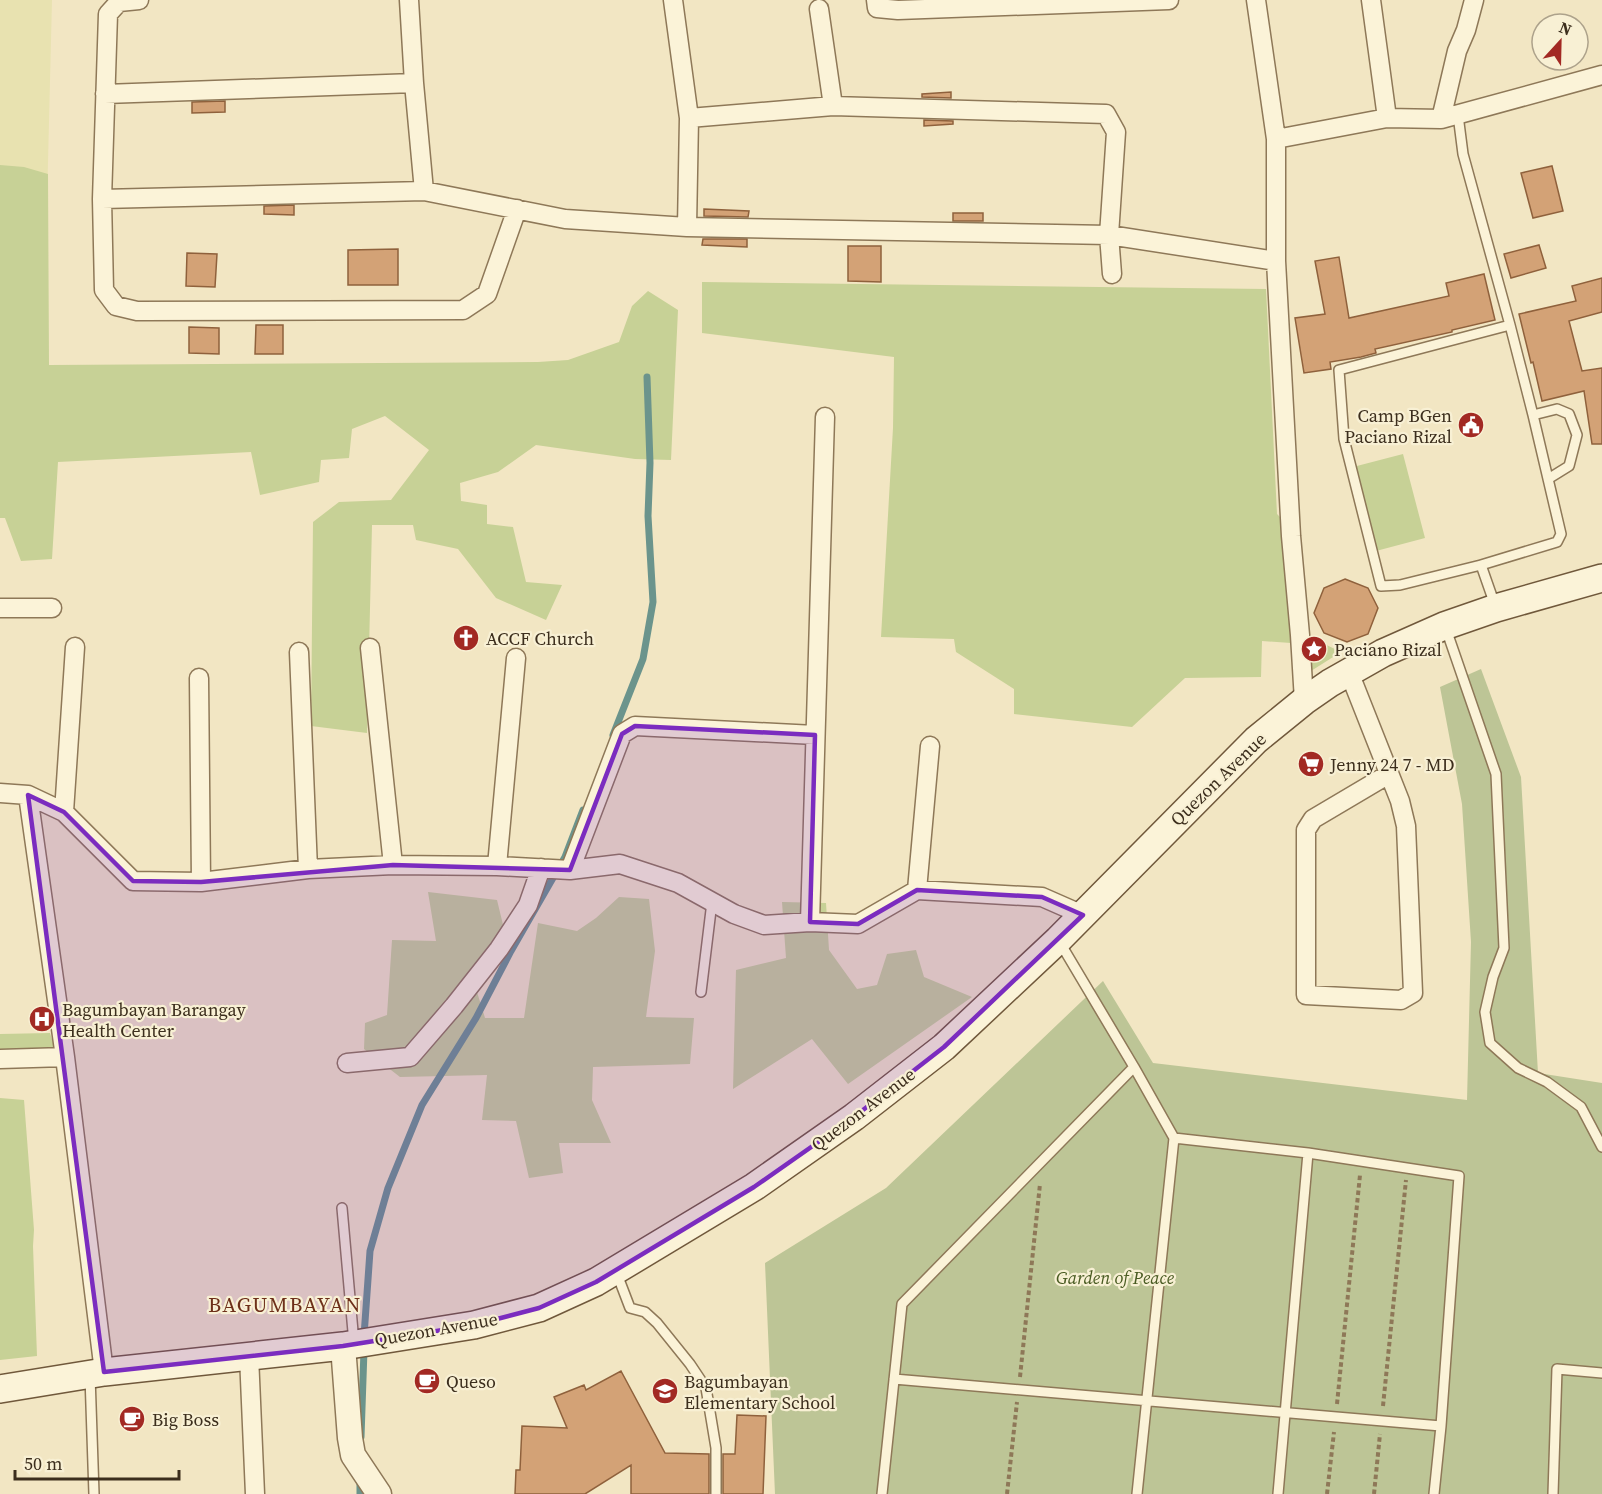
<svg xmlns="http://www.w3.org/2000/svg" width="1602" height="1494" viewBox="0 0 1602 1494" font-family="'Source Serif 4',serif">
<rect width="100%" height="100%" fill="#f2e6c3"/>
<path fill="#e8e2b0" d="M 0,0 L 52,0 L 47,203 L 0,201 Z"/>
<path fill="#c7d196" d="M 0,165 L 24,167 L 48,174 L 49,365 L 538,362 L 568,360 L 619,342 L 632,306 L 648,291 L 678,310 L 671,460 L 635,459 L 536,445 L 498,472 L 460,483 L 461,501 L 487,505 L 487,524 L 513,527 L 526,582 L 562,585 L 546,620 L 496,598 L 458,549 L 416,540 L 413,525 L 372,525 L 367,733 L 311,726 L 313,522 L 339,502 L 391,500 L 429,450 L 385,416 L 352,429 L 349,458 L 321,460 L 319,482 L 260,495 L 251,452 L 58,462 L 52,559 L 21,561 L 5,518 L 0,518 Z
M 702,282 L 1266,289 L 1277,514 L 1282,519 L 1291,643 L 1262,641 L 1261,677 L 1185,678 L 1132,727 L 1014,714 L 1014,689 L 956,652 L 954,639 L 881,637 L 893,428 L 894,357 L 702,333 Z
M 1403,454 L 1425,538 L 1376,551 L 1353,467 Z
M 1310,637 L 1341,652 L 1311,671 Z
M 428,892 L 497,900 L 505,933 L 477,992 L 485,1018 L 524,1018 L 538,923 L 577,931 L 596,918 L 619,897 L 649,899 L 655,951 L 646,1017 L 694,1018 L 690,1064 L 593,1067 L 592,1100 L 611,1143 L 559,1143 L 563,1173 L 529,1178 L 516,1121 L 482,1120 L 487,1075 L 400,1077 L 364,1049 L 365,1023 L 387,1015 L 392,940 L 436,941 Z
M 782,902 L 826,903 L 829,950 L 857,989 L 877,985 L 887,954 L 916,950 L 924,977 L 972,997 L 848,1084 L 812,1039 L 733,1089 L 736,970 L 786,958 Z
M 50,1033 L 56,1052 L 0,1053 L 0,1034 Z
M 0,1098 L 24,1100 L 34,1230 L 33,1246 L 37,1356 L 0,1360 Z"/>
<path fill="#bdc596" d="M 1481,669 L 1521,777 L 1538,1073 L 1602,1083 L 1602,1494 L 775,1494 L 765,1263 L 886,1188 L 1103,981 L 1153,1063 L 1467,1100 L 1471,942 L 1462,804 L 1440,687 Z"/>
<g fill="none" stroke-linecap="round" stroke-linejoin="round">
<path stroke="#6b948c" stroke-width="7" d="M 613,735 L 643,659 L 653,602 L 648,516 L 650,463 L 647,377
M 364,1336 L 370,1251 L 388,1188 L 422,1105 L 476,1018 L 511,951 L 565,857 L 583,810
M 361,1437 L 364,1350
M 360,1494 L 360,1479"/>
</g>
<path fill="#d3a276" stroke="#8f613c" stroke-width="1.5" d="M 951,92 L 951,98 L 922,97 L 922,94 Z
M 225,101 L 225,112 L 192,113 L 192,102 Z
M 924,120 L 953,121 L 953,124 L 924,126 Z
M 1552,166 L 1563,211 L 1533,218 L 1521,173 Z
M 294,205 L 294,215 L 264,214 L 264,206 Z
M 704,209 L 749,211 L 748,217 L 704,216 Z
M 953,213 L 983,213 L 983,221 L 953,221 Z
M 703,239 L 747,239 L 747,247 L 702,245 Z
M 1539,245 L 1546,268 L 1511,278 L 1504,254 Z
M 848,246 L 881,246 L 881,282 L 848,281 Z
M 398,249 L 398,285 L 348,285 L 348,250 Z
M 187,253 L 217,254 L 215,287 L 186,286 Z
M 1339,257 L 1349,318 L 1449,296 L 1446,283 L 1484,274 L 1495,320 L 1452,330 L 1452,332 L 1375,349 L 1376,353 L 1361,357 L 1330,362 L 1331,369 L 1304,373 L 1295,318 L 1325,314 L 1315,261 Z
M 1602,278 L 1602,312 L 1569,321 L 1582,371 L 1602,368 L 1602,444 L 1592,444 L 1584,391 L 1542,401 L 1533,362 L 1531,363 L 1519,314 L 1576,301 L 1572,286 Z
M 256,325 L 283,325 L 283,354 L 255,354 Z
M 189,327 L 219,328 L 219,354 L 189,353 Z
M 1345,579 L 1368,588 L 1378,608 L 1368,634 L 1347,642 L 1324,633 L 1314,613 L 1324,588 Z
M 621,1371 L 665,1453 L 709,1454 L 709,1494 L 631,1494 L 631,1465 L 585,1494 L 515,1494 L 516,1470 L 520,1470 L 522,1426 L 567,1428 L 554,1397 L 584,1385 L 586,1390 Z
M 737,1415 L 766,1416 L 763,1494 L 723,1494 L 723,1454 L 735,1454 Z"/>
<g fill="none" stroke-linecap="round" stroke-linejoin="round">
<defs>
<path id="service" d="M 1458,115 L 1463,154 L 1510,325 L 1533,415 L 1561,534 L 1557,542 L 1481,565 L 1400,585 L 1381,586 L 1344,439 L 1339,370 L 1510,325
M 1533,415 L 1557,409 L 1569,414 L 1577,435 L 1569,466 L 1548,479
M 1481,565 L 1495,605
M 1446,629 L 1496,774 L 1504,948 L 1493,977 L 1485,1012 L 1490,1043 L 1518,1068 L 1547,1082 L 1581,1107 L 1602,1147
M 1059,941 L 1134,1067 L 1174,1138 L 1308,1153 L 1459,1176 L 1441,1426 L 1434,1494
M 701,992 L 712,902
M 342,1208 L 354,1343
M 617,1274 L 630,1308 L 645,1312 L 657,1323 L 690,1364 L 706,1388 L 716,1448 L 716,1494
M 90,1376 L 94,1494
M 894,1379 L 1441,1426
M 882,1494 L 902,1304 L 1134,1067
M 1137,1494 L 1174,1138
M 1278,1494 L 1308,1153
M 1553,1494 L 1557,1369 L 1602,1373"/>
<path id="minor" d="M 139,0 L 119,2 L 108,14 L 102,199 L 104,290 L 116,306 L 137,311 L 463,310 L 487,294 L 517,209
M 409,0 L 414,83 L 424,191
M 673,0 L 689,118 L 687,227
M 876,0 L 877,8 L 898,10 L 1169,0
M 1256,0 L 1276,139 L 1276,261 L 1291,536 L 1300,635 L 1304,701
M 1371,0 L 1387,118
M 819,9 L 833,106
M 105,94 L 414,83
M 689,118 L 833,106 L 1106,114 L 1116,132 L 1109,235 L 1112,274
M 1441,119 L 1457,51 L 1466,30 L 1474,0
M 1276,139 L 1387,118 L 1441,119 L 1602,75
M 102,199 L 424,191 L 565,219 L 687,227 L 1109,235 L 1276,261
M 0,608 L 52,608
M 370,648 L 393,865
M 299,652 L 308,869
M 1349,672 L 1400,801 L 1406,826 L 1413,993 L 1401,1000 L 1306,995 L 1306,830 L 1313,819 L 1389,774
M 199,678 L 201,882
M 0,793 L 28,795 L 64,812 L 133,881 L 201,882 L 308,869 L 393,865 L 497,866 L 570,870 L 620,864 L 678,883 L 734,914 L 764,925 L 810,922 L 858,924 L 917,890 L 1042,897 L 1083,915
M 28,795 L 65,1057 L 104,1372
M 64,812 L 75,647
M 497,866 L 516,658
M 570,870 L 622,734 L 635,726 L 815,735
M 917,890 L 930,746
M 810,922 L 825,417
M 0,1059 L 65,1057
M 347,1063 L 410,1057 L 454,1006 L 499,949 L 528,905 L 541,868
M 249,1356 L 255,1494"/>
<path id="tertiary" d="M 343,1346 L 350,1438 L 353,1455 L 379,1494"/>
<path id="secondary" d="M 0,1389 L 104,1372 L 343,1346 L 474,1325 L 539,1308 L 596,1282 L 754,1187 L 854,1117 L 944,1047 L 1058,940 L 1256,740 L 1304,701 L 1330,683 L 1383,653 L 1444,626 L 1496,608 L 1602,578"/>
</defs>
<use href="#service" stroke="#8e7858" stroke-width="12"/>
<use href="#minor" stroke="#8e7858" stroke-width="21"/>
<use href="#tertiary" stroke="#8e7858" stroke-width="27"/>
<use href="#secondary" stroke="#70583b" stroke-width="30"/>
<path stroke="#8e7858" stroke-width="4" stroke-dasharray="4.5 3" stroke-linecap="butt" d="M 1020,1377 L 1040,1184
M 1337,1404 L 1360,1175
M 1383,1406 L 1406,1180
M 1007,1494 L 1017,1402
M 1327,1494 L 1334,1432
M 1374,1494 L 1380,1434"/>
<use href="#service" stroke="#fbf3d8" stroke-width="9"/>
<use href="#minor" stroke="#fbf3d8" stroke-width="18"/>
<use href="#tertiary" stroke="#fbf3d8" stroke-width="24"/>
<use href="#secondary" stroke="#fbf3d8" stroke-width="27"/>
</g>
<path fill="#7b2cbf" fill-opacity="0.2" stroke="#7b2cbf" stroke-width="4.5" stroke-linejoin="round" d="M 635,726 L 815,735 L 810,922 L 858,924 L 917,890 L 1042,897 L 1083,915 L 944,1047 L 854,1117 L 754,1187 L 596,1282 L 539,1308 L 474,1325 L 343,1346 L 104,1372 L 28,795 L 64,812 L 133,881 L 201,882 L 393,865 L 570,870 L 622,734 Z"/>
<defs>
<symbol id="civic-disc" viewBox="-11 -11 22 22"><circle r="9.5" fill="#a22923" stroke="#f8f0d4"/><path d="M-.6-6.5H3V-4.5H.6V-3L4-1V1h2V6H-6V1h2V-1L-.6-3ZM-1.2 2.5V6h2.4V2.5Z" fill="#fff"/></symbol>
<symbol id="church-disc" viewBox="-11 -11 22 22"><circle r="9.5" fill="#a22923" stroke="#f8f0d4"/><path d="M-1.2-6h2.4v3.5h3.3v2.4h-3.3V6h-2.4V-.1h-3.3v-2.4h3.3Z" fill="#fff"/></symbol>
<symbol id="sight-disc" viewBox="-11 -11 22 22"><circle r="9.5" fill="#a22923" stroke="#f8f0d4"/><path d="M0-6L1.8-2.2L6-1.7L2.9 1.2L3.7 5.4L0 3.3L-3.7 5.4L-2.9 1.2L-6-1.7L-1.8-2.2Z" fill="#fff"/></symbol>
<symbol id="supermarket-disc" viewBox="-11 -11 22 22"><circle r="9.5" fill="#a22923" stroke="#f8f0d4"/><path d="M-6-5.5h2.5l.6 2H6L4.5 2H-2.5L-4.4-4H-6ZM-1.5 3.2a1.3 1.3 0 1 0 .1 0ZM3 3.2a1.3 1.3 0 1 0 .1 0Z" fill="#fff"/></symbol>
<symbol id="hospital-disc" viewBox="-11 -11 22 22"><circle r="9.5" fill="#a22923" stroke="#f8f0d4"/><path d="M-5-5h3v3.5h4V-5h3V5h-3V1.5h-4V5h-3Z" fill="#fff"/></symbol>
<symbol id="cafe-disc" viewBox="-11 -11 22 22"><circle r="9.5" fill="#a22923" stroke="#f8f0d4"/><path d="M-5.5-4.5H6V0H3Q3 3.5 0 3.5H-2.5Q-5.5 3.5-5.5 0ZM3-3.2v2h1.7v-2ZM-6 4.5H4V6H-6Z" fill="#fff"/></symbol>
<symbol id="school-disc" viewBox="-11 -11 22 22"><circle r="9.5" fill="#a22923" stroke="#f8f0d4"/><path d="M0-5L7-2L0 1L-7-2ZM-4 1L0 2.5L4 1V4Q0 6-4 4Z" fill="#fff"/></symbol>
</defs>
<g fill-rule="evenodd">
<use href="#civic-disc" x="1456" y="410" width="30" height="30"/>
<use href="#church-disc" x="451" y="623" width="30" height="30"/>
<use href="#sight-disc" x="1299" y="634" width="30" height="30"/>
<use href="#supermarket-disc" x="1296" y="749" width="30" height="30"/>
<use href="#hospital-disc" x="27" y="1004" width="30" height="30"/>
<use href="#cafe-disc" x="412" y="1366" width="30" height="30"/>
<use href="#school-disc" x="650" y="1376" width="30" height="30"/>
<use href="#cafe-disc" x="117" y="1404" width="30" height="30"/>
</g>
<g text-anchor="middle" dominant-baseline="central" stroke-width="4.5" stroke-linejoin="round" paint-order="stroke">
<g font-size="18" fill="#3c2e1d" stroke="#f8f0d4" text-anchor="start">
<text x="1452" y="415" text-anchor="end">Camp BGen<tspan x="1452" dy="21">Paciano Rizal</tspan></text>
<text x="486" y="638">ACCF Church</text>
<text x="1334" y="649">Paciano Rizal</text>
<text x="1330" y="764">Jenny 24 7 - MD</text>
<text x="62" y="1009">Bagumbayan Barangay<tspan x="62" dy="21">Health Center</tspan></text>
<text x="446" y="1381">Queso</text>
<text x="684" y="1381">Bagumbayan<tspan x="684" dy="21">Elementary School</tspan></text>
<text x="152" y="1419">Big Boss</text>
</g>
<g font-size="18" fill="#3c2e1d" stroke="#f8f0d4">
<text transform="translate(1218 779) rotate(-44)">Quezon Avenue</text>
<text transform="translate(863 1109) rotate(-37)">Quezon Avenue</text>
<text transform="translate(436 1329) rotate(-10)">Quezon Avenue</text>
</g>
<g font-size="18" font-style="italic" fill="#495b22" stroke="#f8f0d4">
<text x="1115" y="1277">Garden of Peace</text>
</g>
<g font-size="21" letter-spacing="1.5" fill="#6d2f19" stroke="#f8f0d4">
<text x="285" y="1304">BAGUMBAYAN</text>
</g>
</g>
<g transform="translate(1560 42) rotate(22)"><circle r="28" fill="#f8f0d4" stroke="#ada28b" stroke-width="1.5"/>
<path d="M0-4.5L10 22L0 15L-10 22Z" fill="#a22923"/>
<text y="-9" font-size="16" font-weight="bold" text-anchor="middle" fill="#3c2e1d">N</text>
</g>
<path d="M15 1470v9h164v-9" fill="none" stroke="#3c2e1d" stroke-width="3"/>
<text x="24" y="1470" font-size="18" fill="#3c2e1d" stroke="#f8f0d4" stroke-width="4.5" paint-order="stroke">50 m</text>
</svg>
